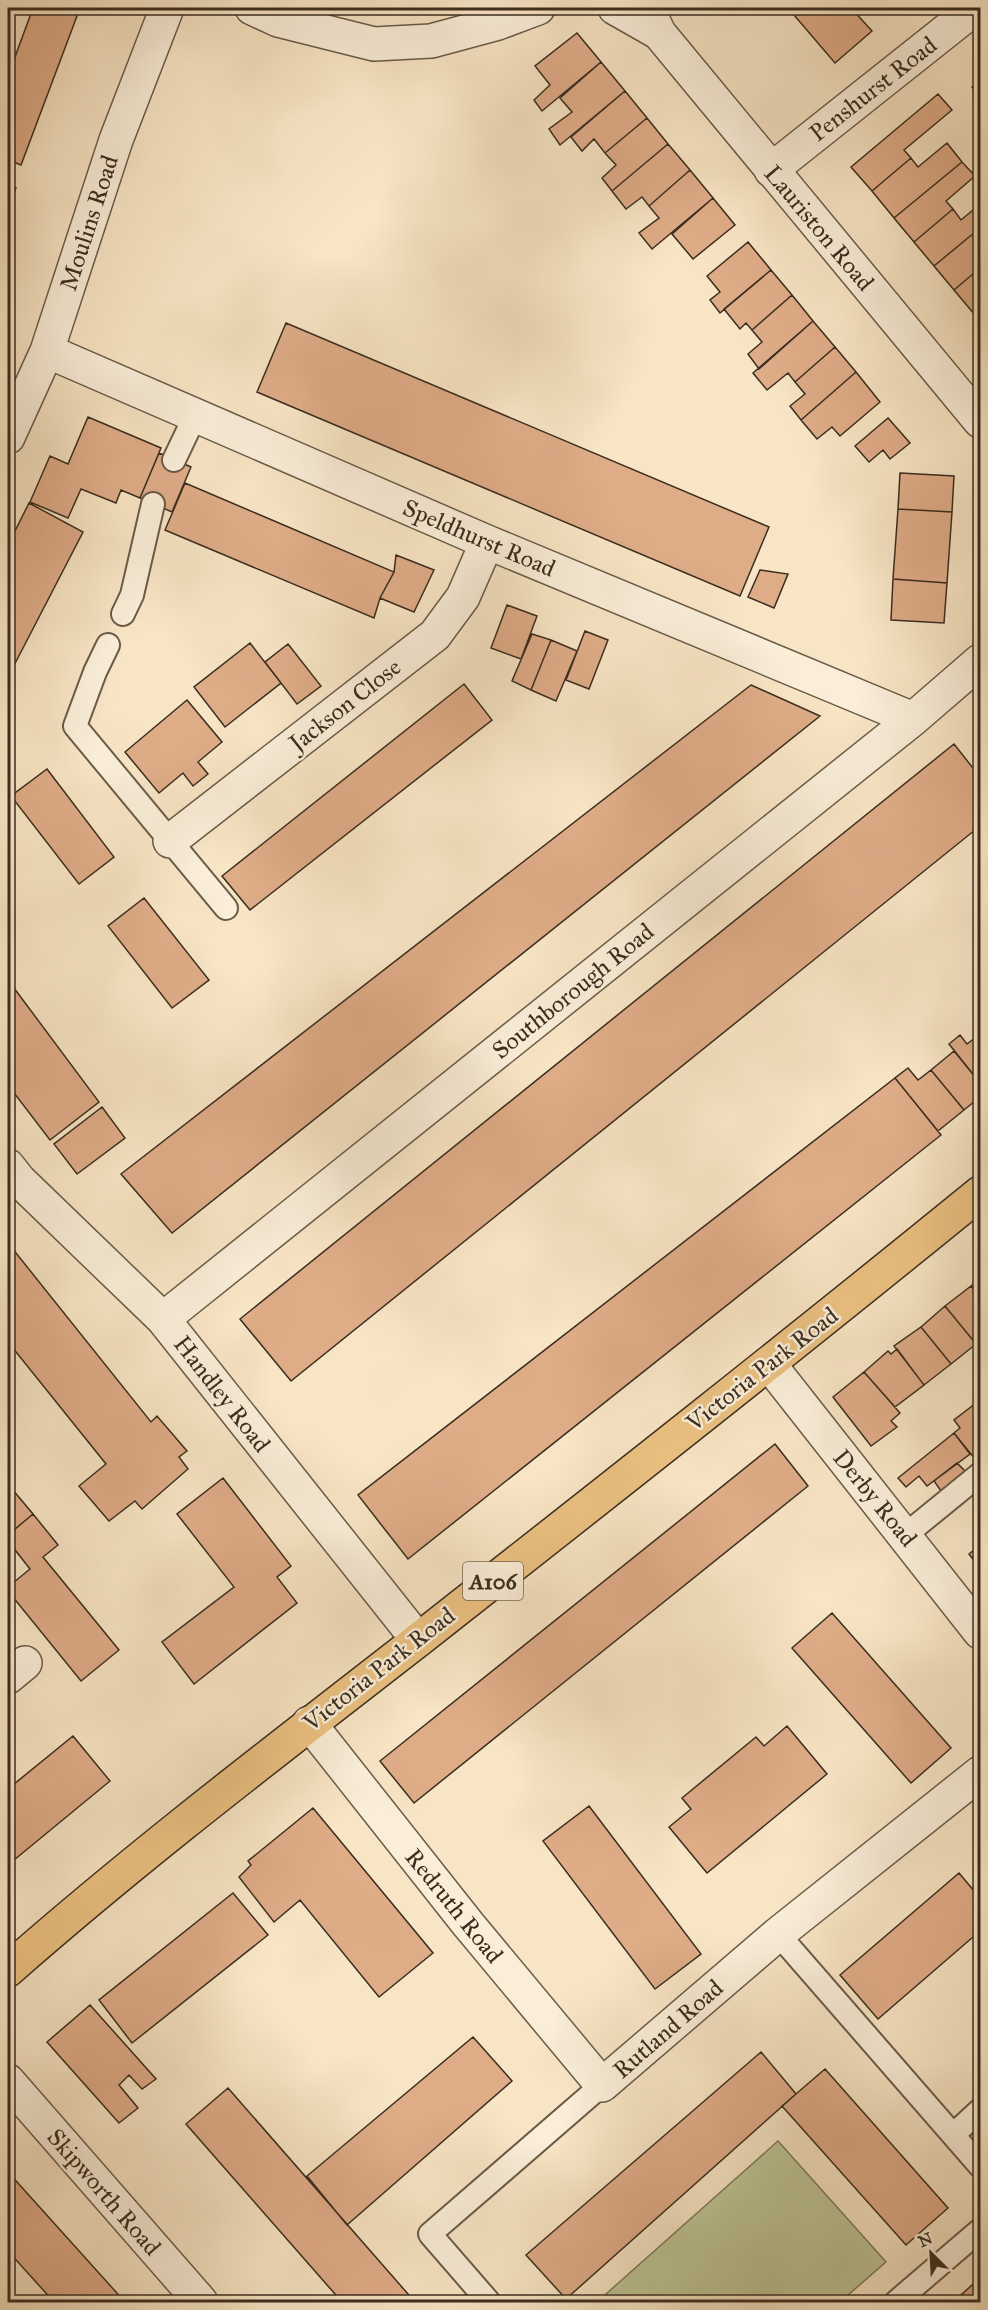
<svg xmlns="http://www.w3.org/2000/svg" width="988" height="2310" viewBox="0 0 988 2310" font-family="'IM FELL Great Primer',serif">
<rect width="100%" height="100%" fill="#f8e5c5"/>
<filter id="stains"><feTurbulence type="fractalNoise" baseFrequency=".00333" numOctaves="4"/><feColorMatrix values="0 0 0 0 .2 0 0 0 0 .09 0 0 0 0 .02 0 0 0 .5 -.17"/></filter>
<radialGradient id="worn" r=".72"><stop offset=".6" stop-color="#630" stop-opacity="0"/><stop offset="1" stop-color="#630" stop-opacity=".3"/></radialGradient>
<path fill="#bdc595" stroke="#7c795a" stroke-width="1.5" d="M 778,2141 L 886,2262 L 840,2302 L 597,2302 Z"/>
<path fill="#dfac88" stroke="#3a2d1f" stroke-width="1.5" d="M 33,8 L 80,8 L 21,165 L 8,160 L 8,76 Z
M 788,8 L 851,8 L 872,31 L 835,63 Z
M 577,33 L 601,62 L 542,111 L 534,100 L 550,85 L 535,66 Z
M 601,62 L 625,91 L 560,145 L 549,129 L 572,112 L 560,98 Z
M 980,80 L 980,97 L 972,87 Z
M 625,91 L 647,118 L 605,153 L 594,139 L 582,151 L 571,137 Z
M 938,94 L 952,110 L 904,150 L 911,158 L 872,191 L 851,167 Z
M 647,118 L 668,144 L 612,191 L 602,178 L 616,165 L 605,153 Z
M 947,143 L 962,162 L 894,218 L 872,191 L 911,158 L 918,167 Z
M 668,144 L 690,170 L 649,206 L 642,197 L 626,209 L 612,191 Z
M 962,162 L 975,176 L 946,201 L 953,209 L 914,242 L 894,218 Z
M 690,170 L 713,198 L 652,249 L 639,233 L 659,218 L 649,206 Z
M 8,185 L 16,188 L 8,208 Z
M 713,198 L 735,225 L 693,259 L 672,234 Z
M 980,204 L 980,228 L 934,266 L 914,242 L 953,209 L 961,220 Z
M 980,228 L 980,268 L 954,290 L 934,266 Z
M 748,242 L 771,270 L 720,313 L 710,300 L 720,292 L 707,276 Z
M 980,268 L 980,321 L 954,290 Z
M 771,270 L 792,295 L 752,330 L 746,323 L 740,329 L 724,309 Z
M 792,295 L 813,321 L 759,369 L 748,354 L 762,342 L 752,330 Z
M 813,321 L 835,347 L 795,382 L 788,373 L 767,390 L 753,373 Z
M 286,323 L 769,527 L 740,596 L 257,392 Z
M 835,347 L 856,372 L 801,420 L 790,406 L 805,394 L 795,382 Z
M 856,372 L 880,402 L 840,436 L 832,427 L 817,439 L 801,420 Z
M 88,417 L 161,448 L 140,498 L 121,490 L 116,503 L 81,489 L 68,518 L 30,502 L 50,456 L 68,464 Z
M 888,418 L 910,443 L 890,459 L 883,450 L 869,462 L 855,446 Z
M 159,453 L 191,467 L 172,512 L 140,498 Z
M 900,473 L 954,476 L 952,512 L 898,509 Z
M 185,483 L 394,572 L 380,598 L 374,618 L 165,530 Z
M 29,503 L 83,532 L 8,677 L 8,545 Z
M 898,509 L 952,512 L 947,583 L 893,579 Z
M 396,555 L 434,570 L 414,612 L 380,598 L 394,572 Z
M 760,570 L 788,574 L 774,608 L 748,597 Z
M 893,579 L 947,583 L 944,623 L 891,620 Z
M 507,605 L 537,616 L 521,659 L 491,648 Z
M 585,631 L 608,640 L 589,689 L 566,680 Z
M 532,634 L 551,640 L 531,690 L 512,681 Z
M 551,640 L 577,651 L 556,701 L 531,690 Z
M 250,643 L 281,683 L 225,727 L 194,687 Z
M 288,644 L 321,686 L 297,704 L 265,662 Z
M 464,684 L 492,720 L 250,910 L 222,876 Z
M 751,685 L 820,716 L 172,1233 L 121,1174 Z
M 187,700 L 222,742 L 198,762 L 208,774 L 193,786 L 183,773 L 159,793 L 125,752 Z
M 954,744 L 980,777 L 980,826 L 291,1381 L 240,1319 Z
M 47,769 L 114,857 L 79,884 L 11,796 Z
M 144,898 L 209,980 L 172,1008 L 108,926 Z
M 11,984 L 99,1102 L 50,1140 L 8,1085 L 8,986 Z
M 980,1034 L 980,1083 L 949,1044 L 960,1035 L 967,1044 Z
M 954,1051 L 980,1083 L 980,1097 L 964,1110 L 931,1070 Z
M 908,1068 L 918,1080 L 931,1070 L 964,1110 L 938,1131 L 895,1078 Z
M 895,1078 L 941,1135 L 408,1559 L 358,1495 Z
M 102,1107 L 125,1138 L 77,1174 L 54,1144 Z
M 8,1243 L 151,1422 L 157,1416 L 187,1451 L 179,1457 L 188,1469 L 142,1509 L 135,1501 L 109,1521 L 79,1486 L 106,1464 L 8,1342 Z
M 980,1278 L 980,1297 L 971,1286 Z
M 971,1286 L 980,1297 L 980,1340 L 976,1344 L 945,1306 Z
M 945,1306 L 976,1344 L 951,1364 L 921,1327 Z
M 921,1327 L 951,1364 L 924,1385 L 894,1346 Z
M 897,1349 L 924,1385 L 895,1407 L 864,1372 L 888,1351 L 891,1354 Z
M 864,1372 L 900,1413 L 891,1421 L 897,1427 L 871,1446 L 833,1397 Z
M 980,1400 L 980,1463 L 979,1464 L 954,1433 L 960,1428 L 954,1420 Z
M 954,1433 L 970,1454 L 927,1486 L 919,1476 L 906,1487 L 898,1478 Z
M 775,1444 L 808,1486 L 414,1803 L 380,1761 Z
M 957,1463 L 966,1472 L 941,1491 L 934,1481 Z
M 223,1478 L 291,1566 L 277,1577 L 297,1603 L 194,1684 L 162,1642 L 234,1587 L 177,1514 Z
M 12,1489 L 33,1514 L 8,1535 L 8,1493 Z
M 33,1514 L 58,1545 L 43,1557 L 119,1650 L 81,1681 L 8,1591 L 8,1587 L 30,1569 L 8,1541 L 8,1535 Z
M 980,1545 L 980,1568 L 969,1554 Z
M 832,1613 L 951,1748 L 911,1783 L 792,1648 Z
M 787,1726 L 827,1774 L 707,1873 L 669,1827 L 691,1809 L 682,1798 L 756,1737 L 764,1746 Z
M 73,1736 L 110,1781 L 8,1865 L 8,1789 Z
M 589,1806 L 701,1954 L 655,1989 L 543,1841 Z
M 313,1808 L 433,1953 L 379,1997 L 300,1900 L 274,1922 L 239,1877 L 251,1865 L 248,1861 Z
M 959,1873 L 980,1898 L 980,1931 L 878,2019 L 840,1975 Z
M 233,1893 L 268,1935 L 132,2043 L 99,2000 Z
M 90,2005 L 156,2079 L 142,2089 L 129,2075 L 119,2085 L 138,2108 L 119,2123 L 47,2042 Z
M 473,2037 L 512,2081 L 347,2225 L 307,2176 Z
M 761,2052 L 796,2094 L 566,2299 L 526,2255 Z
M 825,2069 L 948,2208 L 906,2245 L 782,2106 Z
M 228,2088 L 415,2302 L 342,2302 L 186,2124 Z
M 8,2172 L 125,2302 L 54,2302 L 8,2251 Z
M 980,2278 L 980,2302 L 953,2302 Z"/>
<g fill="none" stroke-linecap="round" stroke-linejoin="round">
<defs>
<path id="service" d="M 174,460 L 195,416
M 123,614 L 132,595 L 153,504
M 108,645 L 95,672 L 75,726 L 226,908
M 904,1536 L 980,1474
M 778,1934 L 980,2166
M 953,2135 L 980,2110
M 489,2302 L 430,2234 L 602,2085
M 896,2302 L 980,2230"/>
<path id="minor" d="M 771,170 L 975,8
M 47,351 L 487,542 L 913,719
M 8,437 L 47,351 L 116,140 L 167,8
M 170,841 L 435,635 L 463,597 L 487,542
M 8,1166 L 19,1180 L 163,1319 L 418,1640
M 163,1319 L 913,719 L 980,661
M 769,1364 L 980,1632
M 8,1677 L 25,1663
M 309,1723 L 468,1924 L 602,2085 L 778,1934 L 980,1773
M 8,2081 L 201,2302"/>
<path id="tertiary" d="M 252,8 L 278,20 L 374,44 L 431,41 L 498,23 L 538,8
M 615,8 L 659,33
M 647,8 L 659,33 L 980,421"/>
<path id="primary" d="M 8,1970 C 141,1853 282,1746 422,1637 C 609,1490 796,1343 980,1193"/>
</defs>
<use href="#service" stroke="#6a5b48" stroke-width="26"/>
<use href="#minor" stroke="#6a5b48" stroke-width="36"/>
<use href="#tertiary" stroke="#6a5b48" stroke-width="36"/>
<use href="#primary" stroke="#3a2d1f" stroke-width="36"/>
<use href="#service" stroke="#faeed9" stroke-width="22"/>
<use href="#minor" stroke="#faeed9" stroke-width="33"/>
<use href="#tertiary" stroke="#faeed9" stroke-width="33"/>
<use href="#primary" stroke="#ecc282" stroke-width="33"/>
</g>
<g text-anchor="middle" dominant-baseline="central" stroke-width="5" stroke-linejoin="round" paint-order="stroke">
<rect fill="#faeed9" stroke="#746757" stroke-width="1.5" x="463" y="1562" width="60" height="38" rx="4.5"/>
<g font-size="22" font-weight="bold" fill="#3a2d1f">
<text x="493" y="1581">A106</text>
</g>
<g font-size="24" fill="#3a2d1f" stroke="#faeed9">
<text transform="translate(873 89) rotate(-38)">Penshurst Road</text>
<text transform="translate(89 223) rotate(-72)">Moulins Road</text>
<text transform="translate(819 228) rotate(50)">Lauriston Road</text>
<text transform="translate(479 538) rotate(23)">Speldhurst Road</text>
<text transform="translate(345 705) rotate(-38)">Jackson Close</text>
<text transform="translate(573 991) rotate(-39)">Southborough Road</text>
<text transform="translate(762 1369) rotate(-38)">Victoria Park Road</text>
<text transform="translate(222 1394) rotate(52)">Handley Road</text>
<text transform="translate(875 1498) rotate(51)">Derby Road</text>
<text transform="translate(379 1669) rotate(-38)">Victoria Park Road</text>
<text transform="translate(454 1906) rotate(51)">Redruth Road</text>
<text transform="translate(668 2029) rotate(-41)">Rutland Road</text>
<text transform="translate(104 2192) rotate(49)">Skipworth Road</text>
</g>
</g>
<rect width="988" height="2310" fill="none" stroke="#f8e5c5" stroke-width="30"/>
<rect x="9" y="9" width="970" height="2292" fill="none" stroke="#3a2d1f" stroke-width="3"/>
<rect x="15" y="15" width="958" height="2280" fill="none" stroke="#3a2d1f" stroke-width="1.5"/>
<g transform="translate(931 2253) rotate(336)" stroke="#faeed9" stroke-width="4.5" paint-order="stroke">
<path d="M0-4.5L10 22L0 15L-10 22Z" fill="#3a2d1f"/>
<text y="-9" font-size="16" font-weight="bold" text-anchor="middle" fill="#3a2d1f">N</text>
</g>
<rect width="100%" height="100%" filter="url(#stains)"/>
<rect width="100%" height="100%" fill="url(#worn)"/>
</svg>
